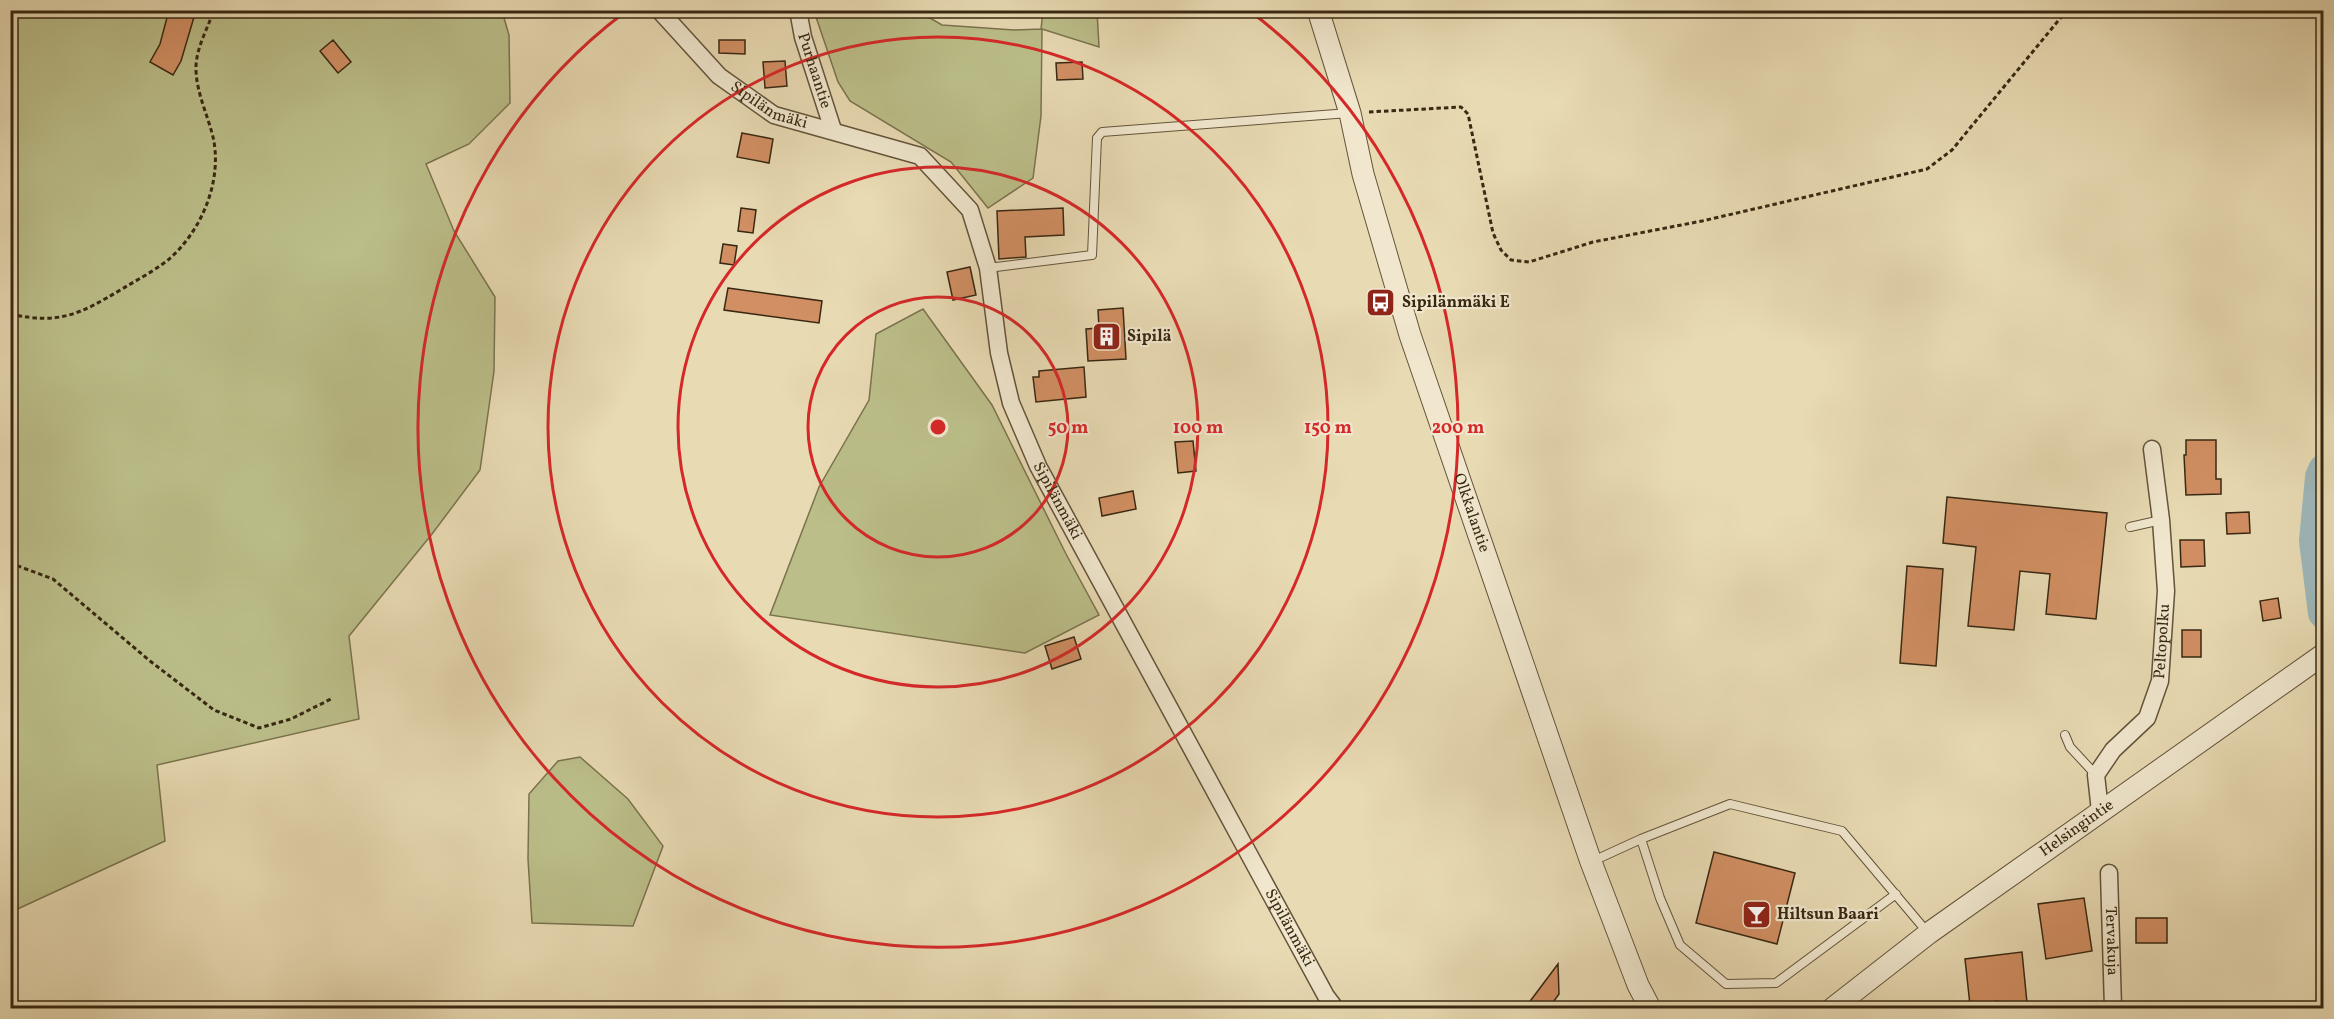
<svg xmlns="http://www.w3.org/2000/svg" width="2334" height="1019" viewBox="0 0 2334 1019" font-family="Vollkorn,serif">
<rect width="100%" height="100%" fill="#e8dab3"/>
<filter id="stains"><feTurbulence type="fractalNoise" baseFrequency=".00333" numOctaves="4"/><feColorMatrix values="0 0 0 0 .2 0 0 0 0 .09 0 0 0 0 .02 0 0 0 .5 -.17"/></filter>
<radialGradient id="worn" r=".72"><stop offset=".6" stop-color="#630" stop-opacity="0"/><stop offset="1" stop-color="#630" stop-opacity=".3"/></radialGradient>
<path fill="#bbbe89" stroke="#7a734e" stroke-width="1.5" d="M 10,11 L 502,11 L 509,35 L 510,103 L 469,144 L 426,164 L 454,231 L 495,297 L 494,371 L 480,470 L 432,534 L 349,636 L 359,719 L 157,765 L 165,841 L 11,912 Z
M 814,11 L 918,11 L 942,25 L 1014,30 L 1041,29 L 1043,11 L 1097,11 L 1099,47 L 1042,29 L 1041,116 L 1033,178 L 988,208 L 951,162 L 850,101 L 838,82 Z
M 923,309 L 992,405 L 1066,554 L 1099,615 L 1025,653 L 770,615 L 819,487 L 869,400 L 876,334 Z
M 580,757 L 628,799 L 663,846 L 633,926 L 532,923 L 528,859 L 529,794 L 558,761 Z"/>
<g fill="none" stroke-linecap="round" stroke-linejoin="round">
<path stroke="#9db7b9" stroke-width="32" d="M 2324,470 L 2321,477 L 2315,541 L 2324,613"/>
</g>
<path fill="#d18f63" stroke="#382812" stroke-width="1.5" d="M 169,10 L 194,17 L 181,61 L 173,75 L 150,62 L 160,44 Z
M 333,40 L 351,62 L 338,73 L 320,51 Z
M 719,40 L 745,40 L 745,54 L 719,53 Z
M 785,61 L 787,86 L 765,88 L 763,62 Z
M 1082,62 L 1083,79 L 1057,80 L 1056,63 Z
M 742,133 L 773,139 L 769,163 L 737,157 Z
M 741,208 L 756,210 L 753,233 L 738,231 Z
M 1063,208 L 1064,235 L 1025,237 L 1026,257 L 999,259 L 997,211 Z
M 723,244 L 737,246 L 734,265 L 720,263 Z
M 970,267 L 976,295 L 953,300 L 947,272 Z
M 728,288 L 822,301 L 819,323 L 724,310 Z
M 1123,308 L 1126,359 L 1088,361 L 1086,329 L 1099,328 L 1098,310 Z
M 1084,367 L 1086,397 L 1036,402 L 1033,377 L 1039,377 L 1039,371 Z
M 2186,440 L 2216,440 L 2216,479 L 2221,479 L 2221,494 L 2186,495 L 2184,455 L 2186,455 Z
M 1193,441 L 1196,471 L 1178,473 L 1175,442 Z
M 1133,491 L 1136,509 L 1102,516 L 1099,498 Z
M 1947,497 L 2107,513 L 2096,619 L 2046,614 L 2050,574 L 2020,571 L 2014,630 L 1968,626 L 1976,547 L 1943,543 Z
M 2249,512 L 2250,533 L 2227,534 L 2226,513 Z
M 2180,540 L 2204,540 L 2205,566 L 2181,567 Z
M 1907,566 L 1943,569 L 1936,666 L 1900,663 Z
M 2278,598 L 2281,618 L 2263,621 L 2260,601 Z
M 2182,630 L 2201,630 L 2201,657 L 2182,657 Z
M 1074,637 L 1081,659 L 1052,669 L 1045,646 Z
M 1714,852 L 1795,873 L 1777,944 L 1696,923 Z
M 2084,898 L 2092,951 L 2046,959 L 2038,904 Z
M 2136,918 L 2167,918 L 2167,943 L 2136,943 Z
M 2022,952 L 2027,1003 L 1999,1007 L 1998,1001 L 1970,1005 L 1965,959 Z
M 1558,964 L 1559,994 L 1549,1008 L 1525,1008 Z"/>
<g fill="none" stroke-linecap="round" stroke-linejoin="round">
<defs>
<path id="service" d="M 988,268 L 1092,255 L 1097,138 L 1102,132 L 1349,113
M 2130,527 L 2161,520
M 2065,735 L 2070,747 L 2096,775
M 1641,839 L 1660,898 L 1680,945 L 1726,984 L 1776,983 L 1896,894
M 1593,861 L 1641,839 L 1730,804 L 1842,831 L 1928,933"/>
<g id="minor">
<path id="s1" d="M 659,10 L 719,76 L 774,115 L 920,156 L 970,210 L 988,268 L 999,353 L 1011,403 L 1038,466 L 1326,996 L 1335,1008"/>
<path id="s2" d="M 798,10 L 803,37 L 833,130"/>
<path id="s3" d="M 2100,811 L 2096,775 L 2113,750 L 2147,718 L 2160,681 L 2166,591 L 2161,520 L 2152,449"/>
<path id="s4" d="M 2109,873 L 2113,1008"/>
</g>
<g id="tertiary">
<path id="s5" d="M 1318,10 L 1350,113 L 1363,174 L 1410,335 L 1591,862 L 1638,985 L 1650,1008"/>
<path id="s6" d="M 1833,1008 L 1929,933 L 2324,654"/>
</g>
</defs>
<use href="#service" stroke="#64543a" stroke-width="10"/>
<use href="#minor" stroke="#64543a" stroke-width="19"/>
<use href="#tertiary" stroke="#64543a" stroke-width="23"/>
<path stroke="#382812" stroke-width="3" stroke-dasharray="4.5 3" stroke-linecap="butt" d="M 1369,112 L 1461,107 L 1468,114 L 1493,233 L 1501,250 L 1511,260 L 1529,262 L 1593,242 L 1702,221 L 1927,169 L 1952,150 L 2067,10
M 10,314 C 60,325 80,314 122,289 C 137,280 154,271 168,260 C 201,232 223,181 213,137 C 208,116 197,94 196,71 C 195,50 207,30 214,10
M 10,563 L 53,579 L 150,661 L 214,710 L 259,728 L 291,719 L 331,699"/>
<use href="#service" stroke="#f0e7ce" stroke-width="8"/>
<use href="#minor" stroke="#f0e7ce" stroke-width="16"/>
<use href="#tertiary" stroke="#f0e7ce" stroke-width="21"/>
</g>
<g fill="none" stroke="#d62828" stroke-width="3">
<circle cx="938" cy="427" r="130"/>
<circle cx="938" cy="427" r="260"/>
<circle cx="938" cy="427" r="390"/>
<path d="M1251 12A520 520 0 1 1 625 12"/>
</g>
<defs>
<symbol id="bus-square" viewBox="-11 -11 22 22"><rect x="-9" y="-9" width="18" height="18" rx="4" fill="#8f2418" stroke="#f0e7ce"/><path d="M-5-6H5V4H4V6H2V4H-2V6H-4V4H-5ZM-3.5-4V0h7V-4ZM-3.5 1.2v1.5H-2V1.2ZM2 1.2v1.5H3.5V1.2Z" fill="#fff"/></symbol>
<symbol id="building-square" viewBox="-11 -11 22 22"><rect x="-9" y="-9" width="18" height="18" rx="4" fill="#8f2418" stroke="#f0e7ce"/><path d="M-4-6H4V6H1V3H-1V6H-4ZM-2.5-4.3h1.7v1.8h-1.7ZM.8-4.3h1.7v1.8H.8ZM-2.5-1h1.7V.8h-1.7ZM.8-1h1.7V.8H.8Z" fill="#fff"/></symbol>
<symbol id="bar-square" viewBox="-11 -11 22 22"><rect x="-9" y="-9" width="18" height="18" rx="4" fill="#8f2418" stroke="#f0e7ce"/><path d="M-6-5H6L.8 .8V4.5H3.5V6h-7V4.5H-.8V.8Z" fill="#fff"/></symbol>
</defs>
<g fill-rule="evenodd">
<use href="#bus-square" x="1364" y="286" width="33" height="33"/>
<use href="#building-square" x="1090" y="320" width="33" height="33"/>
<use href="#bar-square" x="1740" y="898" width="33" height="33"/>
</g>
<g text-anchor="middle" dominant-baseline="central" stroke-width="4.5" stroke-linejoin="round" paint-order="stroke">
<g font-size="16" fill="#382812" stroke="#f0e7ce">
<text stroke="none"><textPath href="#s2" startOffset="63">Purhaantie</textPath></text>
<text stroke="none"><textPath href="#s1" startOffset="148">Sipilänmäki</textPath></text>
<text stroke="none"><textPath href="#s1" startOffset="688">Sipilänmäki</textPath></text>
<text stroke="none"><textPath href="#s5" startOffset="526">Olkkalantie</textPath></text>
<text stroke="none"><textPath href="#s3" startOffset="192">Peltopolku</textPath></text>
<text stroke="none"><textPath href="#s6" startOffset="303">Helsingintie</textPath></text>
<text stroke="none"><textPath href="#s1" startOffset="1174">Sipilänmäki</textPath></text>
<text stroke="none"><textPath href="#s4" startOffset="68">Tervakuja</textPath></text>
</g>
<g font-size="16" font-weight="bold" fill="#382812" stroke="#f0e7ce" text-anchor="start">
<text x="1402" y="303">Sipilänmäki E</text>
<text x="1127" y="337">Sipilä</text>
<text x="1777" y="915">Hiltsun Baari</text>
</g>
</g>
<circle cx="938" cy="427" r="9" fill="#d62828" stroke="#f0e7ce" stroke-width="3"/>
<g font-size="18" text-anchor="middle" font-weight="bold" fill="#d62828" stroke="#f0e7ce" stroke-width="4.5" stroke-linejoin="round" paint-order="stroke">
<text x="1068" y="433">50 m</text>
<text x="1198" y="433">100 m</text>
<text x="1328" y="433">150 m</text>
<text x="1458" y="433">200 m</text>
</g>
<rect width="2334" height="1019" fill="none" stroke="#e8dab3" stroke-width="36"/>
<rect x="12" y="12" width="2310" height="995" fill="none" stroke="#382812" stroke-width="3"/>
<rect x="18" y="18" width="2298" height="983" fill="none" stroke="#382812" stroke-width="1.5"/>
<rect width="100%" height="100%" filter="url(#stains)"/>
<rect width="100%" height="100%" fill="url(#worn)"/>
</svg>
